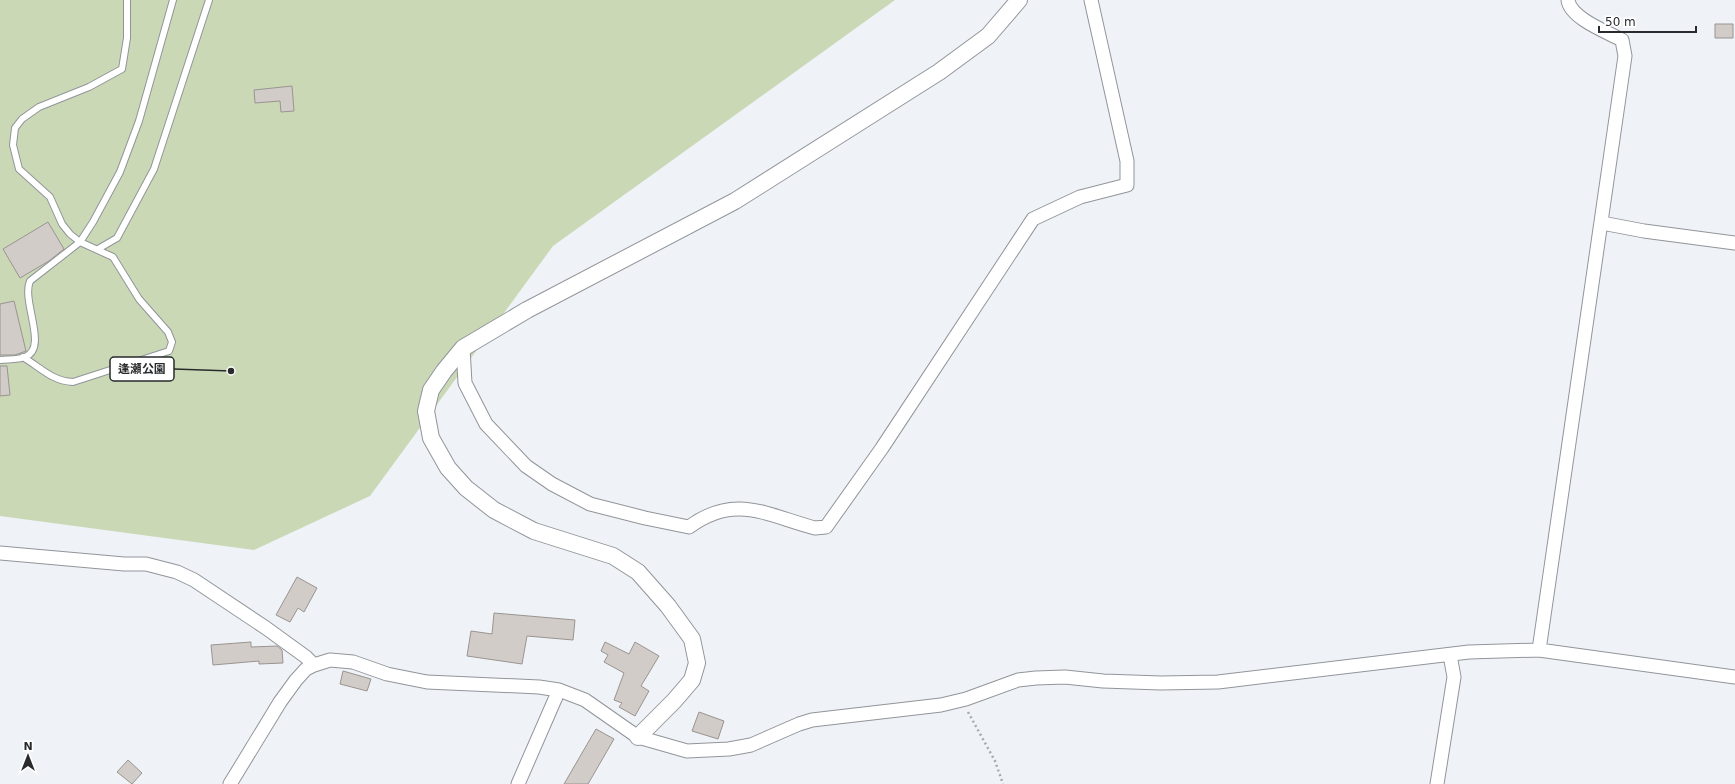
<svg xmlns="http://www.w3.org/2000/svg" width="1735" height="784" viewBox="0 0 1735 784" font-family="'DejaVu Sans','Noto Sans JP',sans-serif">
<rect width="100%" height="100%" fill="#eff3f8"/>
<path fill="#cad8b6" d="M 0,0 L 895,0 L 553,246 L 370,496 L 254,550 L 0,516 Z"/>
<path fill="#d2ccc8" stroke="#999490" d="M 1715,24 L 1733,24 L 1733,38 L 1715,38 Z
M 292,86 L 294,111 L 281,112 L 280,101 L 255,103 L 254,90 Z
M 48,222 L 64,249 L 49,261 L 20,278 L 3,249 Z
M 14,301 L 26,351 L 15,355 L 0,355 L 0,304 Z
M 0,366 L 7,366 L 10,395 L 0,396 Z
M 297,577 L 317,588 L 304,612 L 298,608 L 290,622 L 276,615 Z
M 494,613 L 575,620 L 573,640 L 527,636 L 522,664 L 467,656 L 471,631 L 492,634 Z
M 251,642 L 251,647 L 277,646 L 282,650 L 283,663 L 259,664 L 259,661 L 213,665 L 211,645 Z
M 605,642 L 629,654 L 635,642 L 659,656 L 641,686 L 649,691 L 635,716 L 619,707 L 622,703 L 614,700 L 624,673 L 604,662 L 608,655 L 601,651 Z
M 343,671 L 371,679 L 367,691 L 340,684 Z
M 699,712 L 724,721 L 718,739 L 692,731 Z
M 596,729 L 614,739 L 588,784 L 564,784 Z
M 128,760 L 142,773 L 132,784 L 117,772 Z"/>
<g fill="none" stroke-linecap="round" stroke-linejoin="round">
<defs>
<path id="service" d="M 98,249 L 117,238 L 154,169 L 209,0
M 23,357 C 41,368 52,381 73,382 L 169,351 L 172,342 L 168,332 L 139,299 L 113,257 L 80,242 L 70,234 L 62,224 L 50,197 L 19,169 L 13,145 L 15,128 L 22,119 L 39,107 L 89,87 L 122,69 L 127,38 L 127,0
M 0,360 C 8,359 17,360 25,357 C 49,348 21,301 30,281 L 80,242 L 93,222 L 120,172 L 139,121 L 173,0"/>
<path id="minor" d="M 1602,223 L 1644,231 L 1735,243
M 463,348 L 465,383 L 486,424 L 526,466 L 552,484 L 590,504 L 645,518 L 689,527 C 735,493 766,515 815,528 L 826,527 L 882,448 L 1033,219 L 1080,197 L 1127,185 L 1127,161 L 1091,0
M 0,553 L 124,564 L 146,564 L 177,572 L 194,580 L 266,628 L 306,657 L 314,665
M 1539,650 L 1625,56 L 1622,40 C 1607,32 1570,18 1568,0
M 230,784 L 280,702 L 296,680 L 306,669 L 314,665 L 330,660 L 353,662 L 387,674 L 427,682 L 539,687 L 559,690 L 585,700 L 638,737 L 687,751 L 729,749 L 751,745 L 799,724 L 812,720 L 941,705 L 966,699 L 1018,680 L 1036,678 L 1065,677 L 1103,681 L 1161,683 L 1218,682 L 1469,652 L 1539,650 L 1735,677
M 518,784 L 559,690
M 1437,784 L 1454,677 L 1450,655"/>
<path id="tertiary" d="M 638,737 L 674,701 L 692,680 L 697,663 L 692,639 L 668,606 L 638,572 L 613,556 L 534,531 L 494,510 L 466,488 L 448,468 L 431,438 L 426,411 L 431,390 L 444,371 L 463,348 L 527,310 L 735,201 L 939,72 L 988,36 L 1019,0"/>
</defs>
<use href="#service" stroke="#91959a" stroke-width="8"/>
<use href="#minor" stroke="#91959a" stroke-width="15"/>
<use href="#tertiary" stroke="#91959a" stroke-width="18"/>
<path stroke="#a6a9ad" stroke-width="2.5" stroke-dasharray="2 3" stroke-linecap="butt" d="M 968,712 L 995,761 L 1003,784"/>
<use href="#service" stroke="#fff" stroke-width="6"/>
<use href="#minor" stroke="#fff" stroke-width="13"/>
<use href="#tertiary" stroke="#fff" stroke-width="16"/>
</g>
<path fill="none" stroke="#292a2c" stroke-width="1.5" d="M231 371L174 369"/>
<circle fill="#292a2c" stroke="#fff" stroke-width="1.5" cx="231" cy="371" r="4"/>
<rect fill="#fff" stroke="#292a2c" stroke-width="1.5" x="110" y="357" width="64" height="24" rx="4"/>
<g font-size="12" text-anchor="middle" font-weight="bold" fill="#292a2c">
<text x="142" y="373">逢瀬公園</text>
</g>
<g transform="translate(28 756)" stroke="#ffffff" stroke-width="3" paint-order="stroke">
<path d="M0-3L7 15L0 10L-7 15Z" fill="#292a2c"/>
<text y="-6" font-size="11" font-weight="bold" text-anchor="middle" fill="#292a2c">N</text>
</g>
<path d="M1599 26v6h97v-6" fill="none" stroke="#292a2c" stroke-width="2"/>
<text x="1605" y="26" font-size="12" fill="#292a2c" stroke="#ffffff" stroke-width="3" paint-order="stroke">50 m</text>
</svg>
